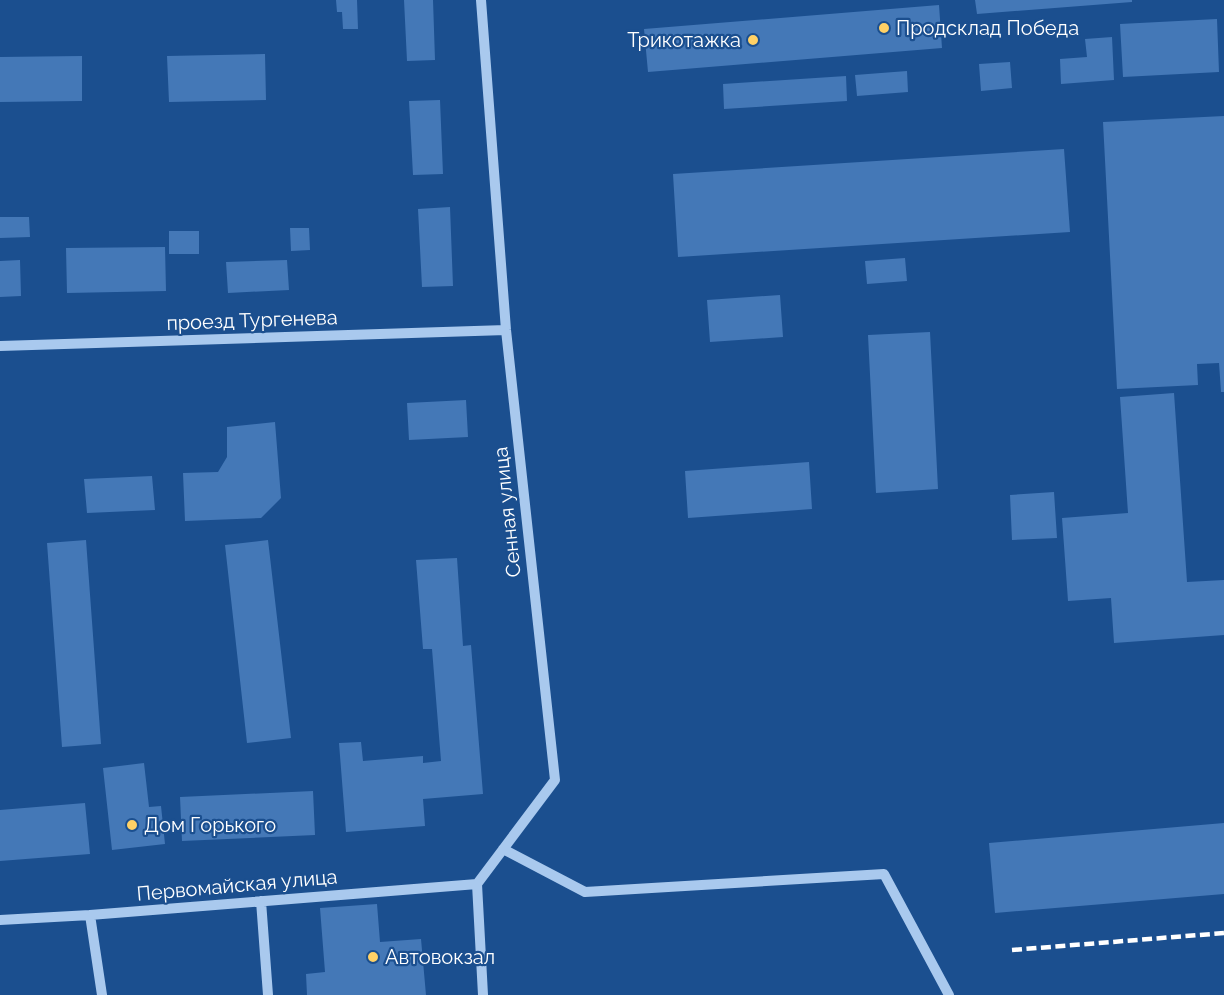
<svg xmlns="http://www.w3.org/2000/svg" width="1224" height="995" viewBox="0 0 1224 995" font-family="Raleway,sans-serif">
<rect width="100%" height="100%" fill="#1b4f8f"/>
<path fill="#4478b7" d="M 336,0 L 357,0 L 358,29 L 343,29 L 342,12 L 337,12 Z
M 404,0 L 433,0 L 435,60 L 407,61 Z
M 975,0 L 1132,0 L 1132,2 L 977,14 Z
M 939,5 L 942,48 L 648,72 L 644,29 Z
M 1217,19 L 1219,72 L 1123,77 L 1120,24 Z
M 1112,37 L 1114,80 L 1061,84 L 1060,59 L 1087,57 L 1085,39 Z
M 265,54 L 266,100 L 169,102 L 167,56 Z
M 82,56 L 82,101 L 0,102 L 0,57 Z
M 1010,62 L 1012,88 L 981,91 L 979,64 Z
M 907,71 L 908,92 L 857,96 L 855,75 Z
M 846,76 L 847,101 L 724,109 L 723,84 Z
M 440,100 L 443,174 L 413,175 L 409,101 Z
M 1224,116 L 1224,392 L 1221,392 L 1219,363 L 1197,364 L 1198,385 L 1117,389 L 1103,122 Z
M 1064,149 L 1070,232 L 678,257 L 673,174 Z
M 450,207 L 453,286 L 422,287 L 418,209 Z
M 0,217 L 29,217 L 30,237 L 0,238 Z
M 290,228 L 309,228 L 310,250 L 291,251 Z
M 169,231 L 199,231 L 199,254 L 169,254 Z
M 165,247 L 166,291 L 67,293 L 66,248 Z
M 905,258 L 907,281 L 867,284 L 865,261 Z
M 20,260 L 21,296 L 0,297 L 0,261 Z
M 287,260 L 289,290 L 228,293 L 226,262 Z
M 780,295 L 783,337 L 710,342 L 707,300 Z
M 930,332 L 938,489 L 876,493 L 868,335 Z
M 1174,393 L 1187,582 L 1224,580 L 1224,635 L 1114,643 L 1111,598 L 1068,601 L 1062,518 L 1128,513 L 1120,397 Z
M 466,400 L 468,437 L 409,440 L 407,403 Z
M 275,422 L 281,498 L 261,518 L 185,521 L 183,473 L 218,472 L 227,457 L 227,427 Z
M 809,462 L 812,509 L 688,518 L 685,471 Z
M 152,476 L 155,510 L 87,513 L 84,479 Z
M 1054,492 L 1057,538 L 1012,540 L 1010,495 Z
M 86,540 L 101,744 L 62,747 L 47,543 Z
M 268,540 L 291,738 L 247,743 L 225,545 Z
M 457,558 L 463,646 L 471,645 L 483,794 L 423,799 L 425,826 L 346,832 L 339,743 L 361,742 L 363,761 L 423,756 L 423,763 L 441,761 L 432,649 L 423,649 L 416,560 Z
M 144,763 L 149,807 L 161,806 L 165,844 L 112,850 L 103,768 Z
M 313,791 L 315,835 L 182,841 L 180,797 Z
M 85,803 L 90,854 L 0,861 L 0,810 Z
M 1224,823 L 1224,894 L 995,913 L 989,843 Z
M 377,904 L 380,942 L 421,939 L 426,995 L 307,995 L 306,974 L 325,972 L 320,908 Z"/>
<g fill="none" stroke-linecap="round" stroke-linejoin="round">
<path stroke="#a9c9ee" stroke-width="10" d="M 481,0 L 506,330 L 555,780 L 477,884 L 483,995
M 0,346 L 506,330
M 503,849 L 585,892 L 884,874 L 949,995
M 261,901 L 268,995
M 90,915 L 102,995
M 0,920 L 90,915 L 477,884"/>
<path stroke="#fff" stroke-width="4.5" stroke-dasharray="10 4.5" stroke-linecap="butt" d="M 1012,950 L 1224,933"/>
</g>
<g fill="#ffd166" stroke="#1b4f8f" stroke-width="2">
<circle cx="884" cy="28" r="6"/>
<circle cx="753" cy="40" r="6"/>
<circle cx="132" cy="825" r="6"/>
<circle cx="373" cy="957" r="6"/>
</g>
<g text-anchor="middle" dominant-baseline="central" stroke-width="4.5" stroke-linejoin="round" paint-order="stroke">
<g font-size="20" fill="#fff" stroke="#1b4f8f" text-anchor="start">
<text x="896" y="28">Продсклад Победа</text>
<text x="741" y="40" text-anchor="end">Трикотажка</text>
<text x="144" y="825">Дом Горького</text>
<text x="385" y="957">Автовокзал</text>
</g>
<g font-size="20" fill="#fff" stroke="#1b4f8f">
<text transform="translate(252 320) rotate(-2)">проезд Тургенева</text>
<text transform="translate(507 512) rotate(-96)">Сенная улица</text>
<text transform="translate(237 885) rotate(-5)">Первомайская улица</text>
</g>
</g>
</svg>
